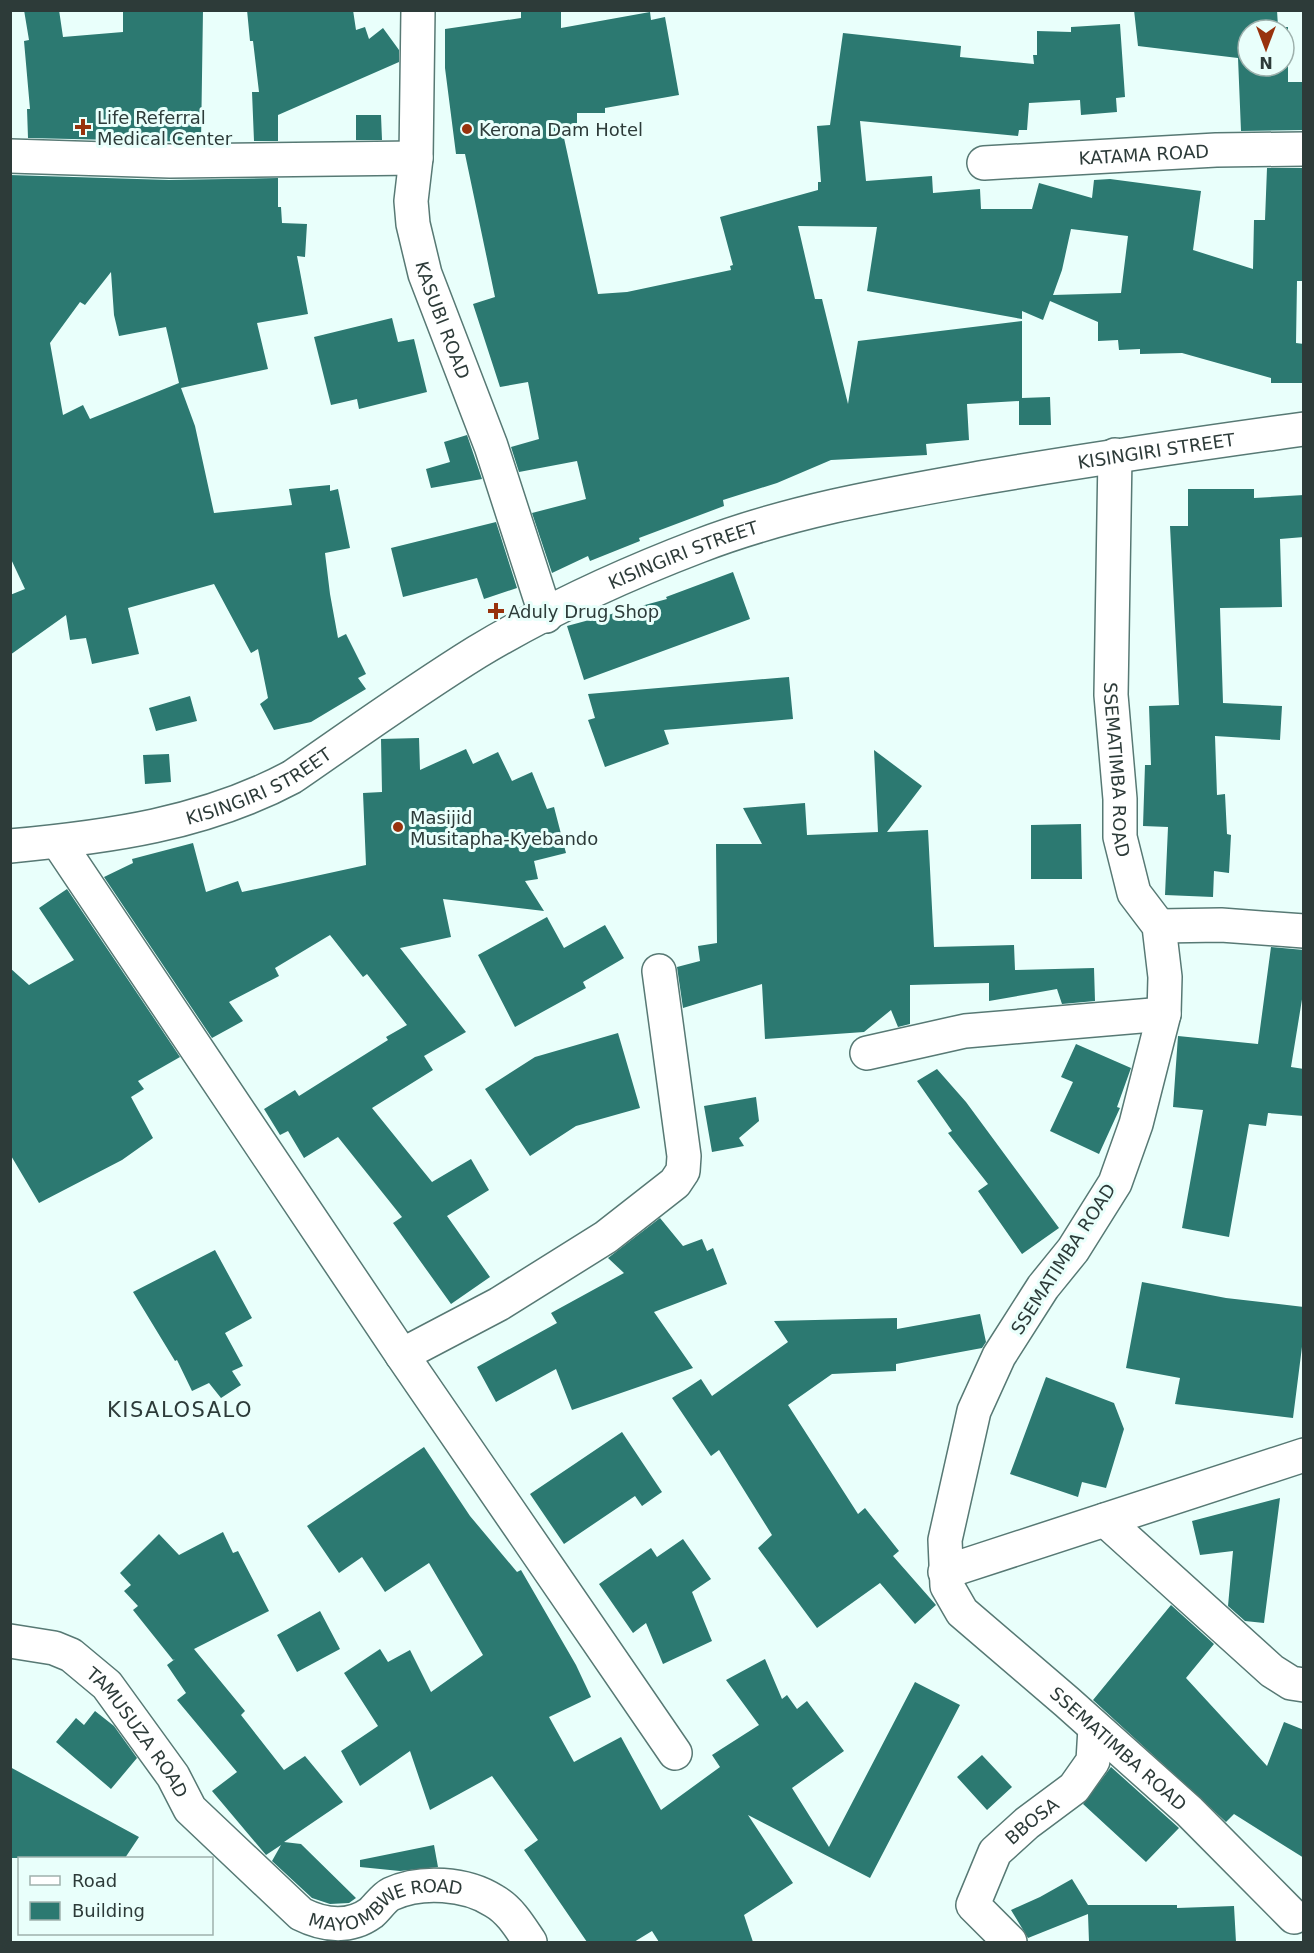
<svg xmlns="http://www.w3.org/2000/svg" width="1314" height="1953" viewBox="0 0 1314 1953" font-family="'DejaVu Sans',sans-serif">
<rect width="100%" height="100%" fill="#e9fffb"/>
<path fill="#2c7971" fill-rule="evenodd" d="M 24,10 L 59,10 L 63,37 L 123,32 L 123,10 L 203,10 L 201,142 L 28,138 L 27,109 L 30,109 L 24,41 L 29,40 Z
M 247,10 L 353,10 L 356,30 L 365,27 L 369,39 L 383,28 L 399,50 L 399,62 L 278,115 L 278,141 L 254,141 L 252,92 L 259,92 L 253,41 L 250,41 Z
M 521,10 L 561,10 L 561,28 L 650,12 L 651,20 L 665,17 L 679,95 L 605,108 L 605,113 L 577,113 L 577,138 L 564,138 L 598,294 L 627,292 L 731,270 L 730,266 L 733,265 L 720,217 L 818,190 L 818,182 L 821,182 L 817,126 L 830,125 L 843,33 L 961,46 L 960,57 L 1034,64 L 1033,55 L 1037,55 L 1037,31 L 1071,32 L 1071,27 L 1120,24 L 1125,97 L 1116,98 L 1117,112 L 1081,115 L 1080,100 L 1029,103 L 1027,130 L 1019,130 L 1018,136 L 860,121 L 866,181 L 932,176 L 933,193 L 980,189 L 981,209 L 1032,209 L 1039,183 L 1092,198 L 1094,180 L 1110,179 L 1201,191 L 1193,250 L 1253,269 L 1254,220 L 1265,220 L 1267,168 L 1304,168 L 1304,281 L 1297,281 L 1296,343 L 1304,344 L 1304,383 L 1271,383 L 1271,378 L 1182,353 L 1140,354 L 1140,349 L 1119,350 L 1118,340 L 1098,341 L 1098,322 L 1050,301 L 1043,320 L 1022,311 L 1022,319 L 867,291 L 877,227 L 798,226 L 815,299 L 822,299 L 848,404 L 858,341 L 1022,321 L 1022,398 L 1050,397 L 1051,425 L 1019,425 L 1019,401 L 967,404 L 969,440 L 926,444 L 927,455 L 831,460 L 777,483 L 723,500 L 724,506 L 639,538 L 640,541 L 590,561 L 588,556 L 552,573 L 532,513 L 586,499 L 577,461 L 519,472 L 511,447 L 539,439 L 528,382 L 500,387 L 473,304 L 495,297 L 465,154 L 456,154 L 445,68 L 445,29 L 521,18 ZM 1071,229 L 1128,236 L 1121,293 L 1053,295 L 1062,270 Z
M 1134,10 L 1277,10 L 1278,27 L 1288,27 L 1288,82 L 1304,82 L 1304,130 L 1241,131 L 1238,58 L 1138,46 ZM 1248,30 L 1284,30 L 1284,66 L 1248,66 Z
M 356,115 L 381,115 L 382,140 L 356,140 Z
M 10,175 L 169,180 L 278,178 L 278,207 L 281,207 L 282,223 L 307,224 L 305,257 L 297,256 L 308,314 L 257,323 L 268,369 L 181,388 L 195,426 L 214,513 L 292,505 L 289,489 L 330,485 L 330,491 L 338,489 L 350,548 L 325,553 L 330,594 L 338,638 L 346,634 L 366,674 L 358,678 L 366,689 L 311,722 L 274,730 L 260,704 L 268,698 L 258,649 L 251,653 L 214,584 L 128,608 L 139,654 L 92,664 L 86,638 L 70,640 L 66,615 L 10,655 L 10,595 L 25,589 L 10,557 ZM 111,272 L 114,315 L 119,336 L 166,327 L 179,383 L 90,419 L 83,405 L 63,415 L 50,343 L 80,302 L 85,305 Z
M 392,318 L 398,342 L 414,339 L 427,392 L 359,409 L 357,399 L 331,405 L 314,337 Z
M 467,435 L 482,479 L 431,488 L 426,469 L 450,462 L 444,442 Z
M 1188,489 L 1254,489 L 1254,498 L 1304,495 L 1304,537 L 1280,539 L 1282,607 L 1220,608 L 1223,703 L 1282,706 L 1280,740 L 1215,736 L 1217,795 L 1225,794 L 1227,834 L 1231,835 L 1229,873 L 1214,871 L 1213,897 L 1165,895 L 1168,827 L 1143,826 L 1145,765 L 1151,765 L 1149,706 L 1179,705 L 1170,526 L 1188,526 Z
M 496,522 L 517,588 L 484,599 L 477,578 L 403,597 L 391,548 Z
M 733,572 L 750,619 L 584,680 L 567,626 L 667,599 L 666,597 Z
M 789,677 L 793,719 L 664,730 L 669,744 L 605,767 L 588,720 L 595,718 L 588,694 Z
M 190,696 L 197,721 L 156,731 L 149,708 Z
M 419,738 L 420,770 L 466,749 L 473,764 L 498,752 L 512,781 L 532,772 L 547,809 L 554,807 L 566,853 L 534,861 L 538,879 L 525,881 L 544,911 L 443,899 L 451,937 L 400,948 L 466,1032 L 424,1056 L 433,1070 L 372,1108 L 432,1182 L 471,1159 L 489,1190 L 447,1216 L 490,1277 L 451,1304 L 393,1223 L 402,1217 L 338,1137 L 304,1158 L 288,1131 L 280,1135 L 264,1109 L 295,1090 L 299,1096 L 388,1040 L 386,1037 L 407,1025 L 367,974 L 363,977 L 330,935 L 275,968 L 279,976 L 229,1002 L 243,1021 L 212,1038 L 104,877 L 133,863 L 132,859 L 193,843 L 206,892 L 238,881 L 242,892 L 366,865 L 363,793 L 382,792 L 381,739 Z
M 874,750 L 922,786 L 887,832 L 928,830 L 934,947 L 1014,945 L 1015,970 L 1094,968 L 1095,1001 L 1062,1004 L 1057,989 L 989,1001 L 989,983 L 910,985 L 910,1024 L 898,1027 L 891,1010 L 864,1032 L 765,1039 L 762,984 L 683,1008 L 677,967 L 700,961 L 698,946 L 717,943 L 716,844 L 762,844 L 743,808 L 805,803 L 807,835 L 878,832 Z
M 169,754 L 171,782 L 145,784 L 143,755 Z
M 1081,824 L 1082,879 L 1031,879 L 1031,825 Z
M 67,889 L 180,1057 L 138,1081 L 144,1089 L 131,1097 L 153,1138 L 122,1160 L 39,1203 L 10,1154 L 10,968 L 29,985 L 74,960 L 39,908 Z
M 547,917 L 564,948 L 605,925 L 624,958 L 583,982 L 586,988 L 515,1027 L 478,955 Z
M 1271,947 L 1304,950 L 1304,987 L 1291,1067 L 1304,1069 L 1304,1116 L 1268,1113 L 1266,1126 L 1249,1124 L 1229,1237 L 1182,1228 L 1203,1110 L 1173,1107 L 1178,1036 L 1258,1044 Z
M 618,1033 L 640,1108 L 576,1126 L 530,1156 L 485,1089 L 535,1057 Z
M 1076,1044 L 1131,1068 L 1117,1107 L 1120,1108 L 1099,1154 L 1050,1131 L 1073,1082 L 1061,1077 Z
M 937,1069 L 966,1102 L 1059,1228 L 1022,1254 L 978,1191 L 988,1184 L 948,1133 L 952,1131 L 917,1081 Z
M 756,1097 L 759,1121 L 739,1138 L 744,1146 L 712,1152 L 704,1106 Z
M 660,1218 L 683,1246 L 702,1239 L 707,1251 L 713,1248 L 727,1284 L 654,1312 L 693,1368 L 572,1410 L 556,1369 L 496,1402 L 477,1367 L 557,1323 L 551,1313 L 624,1273 L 608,1258 Z
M 215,1250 L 252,1318 L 225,1333 L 243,1366 L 232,1371 L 241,1385 L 221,1398 L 209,1383 L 192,1391 L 177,1360 L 175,1361 L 133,1292 Z
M 1142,1282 L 1226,1298 L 1304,1307 L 1304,1331 L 1293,1418 L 1175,1404 L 1180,1378 L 1126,1368 Z
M 980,1314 L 986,1342 L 982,1348 L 896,1364 L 896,1371 L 832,1374 L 788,1405 L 858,1514 L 865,1508 L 899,1551 L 893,1556 L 936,1605 L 915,1624 L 880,1583 L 817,1628 L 758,1548 L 772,1535 L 719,1450 L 711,1456 L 672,1398 L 701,1379 L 712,1396 L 788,1342 L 774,1321 L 897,1318 L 897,1329 Z
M 1046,1377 L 1114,1403 L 1124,1429 L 1106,1488 L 1082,1482 L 1078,1497 L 1010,1474 Z
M 622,1432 L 662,1492 L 642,1506 L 635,1496 L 564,1544 L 530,1494 Z
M 424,1447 L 470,1516 L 517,1572 L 521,1570 L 576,1665 L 591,1697 L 549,1717 L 574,1762 L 621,1737 L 661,1810 L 720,1767 L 712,1755 L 759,1725 L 726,1680 L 765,1659 L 782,1699 L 787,1695 L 797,1709 L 807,1701 L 844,1751 L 792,1788 L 829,1847 L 915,1682 L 960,1705 L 870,1878 L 748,1815 L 793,1883 L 744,1915 L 753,1942 L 659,1942 L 652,1931 L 634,1942 L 587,1942 L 524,1850 L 538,1840 L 492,1776 L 430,1810 L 410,1751 L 360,1786 L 341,1751 L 378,1726 L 344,1673 L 380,1649 L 388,1662 L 410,1650 L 431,1692 L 483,1655 L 429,1563 L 385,1592 L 362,1557 L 339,1573 L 307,1526 Z
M 1280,1498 L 1264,1623 L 1245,1621 L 1228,1606 L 1233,1551 L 1200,1555 L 1192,1521 Z
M 223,1532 L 233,1553 L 238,1551 L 269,1611 L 194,1649 L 245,1711 L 241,1715 L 284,1770 L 305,1756 L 343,1802 L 284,1842 L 301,1844 L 356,1898 L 349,1903 L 330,1904 L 312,1898 L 272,1861 L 281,1845 L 266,1855 L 212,1791 L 237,1772 L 177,1700 L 186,1693 L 167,1665 L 175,1659 L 173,1660 L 133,1610 L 138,1606 L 124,1591 L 131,1585 L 120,1573 L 159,1534 L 179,1555 Z
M 683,1539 L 711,1579 L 692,1592 L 712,1641 L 663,1664 L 646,1623 L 633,1633 L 599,1584 L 651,1548 L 657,1557 Z
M 1171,1605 L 1214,1644 L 1186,1678 L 1267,1766 L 1284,1722 L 1304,1730 L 1304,1858 L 1234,1814 L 1226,1822 L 1093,1700 Z
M 320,1611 L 340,1649 L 297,1672 L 277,1635 Z
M 95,1711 L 114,1726 L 137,1758 L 111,1789 L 56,1742 L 76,1718 L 84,1725 Z
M 982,1755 L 1012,1787 L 987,1810 L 957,1777 Z
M 10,1767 L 139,1837 L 125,1858 L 10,1858 Z
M 1111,1767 L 1179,1828 L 1146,1862 L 1083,1804 Z
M 434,1845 L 438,1867 L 400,1871 L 360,1867 L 360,1860 Z
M 1072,1879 L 1088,1905 L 1177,1905 L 1177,1908 L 1234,1906 L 1236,1942 L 1089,1942 L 1088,1914 L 1028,1938 L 1011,1910 L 1040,1897 Z"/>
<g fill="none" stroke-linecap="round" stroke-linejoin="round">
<defs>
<g id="street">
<path id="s1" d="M 418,10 L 416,158 L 411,201 L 413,224 L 425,274 L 491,446 L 546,616"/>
<path d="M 10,156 L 170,161 L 416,158"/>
<path id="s2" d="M 984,163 L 1216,150 L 1304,149"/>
<path id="s3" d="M 1115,455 L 1111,695 L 1120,799 L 1120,837 L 1134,893 L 1159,926 L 1165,977 L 1164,1014 L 1136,1124 L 1115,1183 L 1073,1250 L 1043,1287 L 999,1356 L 974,1411 L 945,1540 L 947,1586 L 962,1612 L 1067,1702 L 1189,1811 L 1294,1917"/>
<path d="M 58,842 L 402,1355 L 675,1753"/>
<path id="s4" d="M 10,846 C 108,837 204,824 292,777 C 353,735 414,691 477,652 C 547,610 623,575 699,546 C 790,511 884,495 980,478 C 1087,460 1195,444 1304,429"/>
<path d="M 1159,926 L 1221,925 L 1304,931"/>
<path d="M 867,1053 L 965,1031 L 1164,1014"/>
<path d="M 402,1355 L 499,1304 L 606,1237 L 675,1183 L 683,1171 L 684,1156 L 659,971"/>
<path d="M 1105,1520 L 1272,1671 L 1291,1683 L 1304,1685"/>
<path d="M 945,1572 L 1304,1455"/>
<path id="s5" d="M 10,1641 L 54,1648 L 71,1655 L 107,1685 L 173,1776 L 190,1809 L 301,1914 C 323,1925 349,1929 371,1913 C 378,1907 383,1898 391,1894 C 421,1880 466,1883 494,1901 C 510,1910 520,1927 530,1942"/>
<path id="s6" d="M 1010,1942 L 973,1905 L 995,1852 L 1027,1823 L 1074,1788 L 1093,1761 L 1095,1728"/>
</g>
</defs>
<use href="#street" stroke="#577974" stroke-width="36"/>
<use href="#street" stroke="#fff" stroke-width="33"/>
</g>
<g fill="#98320d" stroke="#e9fffb" stroke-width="2">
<path d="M80 118h6v6h6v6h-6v6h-6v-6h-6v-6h6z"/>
<circle cx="467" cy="129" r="6"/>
<path d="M493 602h6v6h6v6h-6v6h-6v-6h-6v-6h6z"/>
<circle cx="398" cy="827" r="6"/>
</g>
<g text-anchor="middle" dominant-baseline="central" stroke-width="6" stroke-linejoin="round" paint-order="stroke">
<g font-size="18" fill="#2d3b39" stroke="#e9fffb" text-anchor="start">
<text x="97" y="117">Life Referral<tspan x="97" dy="21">Medical Center</tspan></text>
<text x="479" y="129">Kerona Dam Hotel</text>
<text x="508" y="611">Aduly Drug Shop</text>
<text x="410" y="817">Masijid<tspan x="410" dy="21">Musitapha-Kyebando</tspan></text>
</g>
<g font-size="18" fill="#2d3b39" stroke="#e9fffb">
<text stroke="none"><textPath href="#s2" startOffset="160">KATAMA ROAD</textPath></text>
<text stroke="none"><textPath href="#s1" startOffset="315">KASUBI ROAD</textPath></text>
<text stroke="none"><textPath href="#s4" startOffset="1230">KISINGIRI STREET</textPath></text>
<text stroke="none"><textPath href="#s4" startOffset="744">KISINGIRI STREET</textPath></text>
<text stroke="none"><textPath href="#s3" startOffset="315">SSEMATIMBA ROAD</textPath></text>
<text stroke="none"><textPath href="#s4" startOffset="258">KISINGIRI STREET</textPath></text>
<text transform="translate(1063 1259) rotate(-57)">SSEMATIMBA ROAD</text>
<text stroke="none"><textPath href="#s5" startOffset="166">TAMUSUZA ROAD</textPath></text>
<text stroke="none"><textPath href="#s3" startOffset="1431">SSEMATIMBA ROAD</textPath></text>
<text stroke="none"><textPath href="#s6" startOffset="158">BBOSA</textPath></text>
<text stroke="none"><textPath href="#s5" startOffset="504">MAYOMBWE ROAD</textPath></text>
</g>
<g font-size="21" letter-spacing="1.5" fill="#2d3b39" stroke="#e9fffb">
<text x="180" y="1410">KISALOSALO</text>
</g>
</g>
<rect width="1314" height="1953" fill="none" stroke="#2d3b39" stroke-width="24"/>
<rect x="18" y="1857" width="195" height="78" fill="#e9fffb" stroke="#9eb1ad" stroke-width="1.5"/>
<rect x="30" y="1876" width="30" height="9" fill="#ffffff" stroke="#9eb1ad" stroke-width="1.5"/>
<text x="72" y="1887" font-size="18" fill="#2d3b39">Road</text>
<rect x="30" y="1902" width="30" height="18" fill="#2c7971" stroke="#9eb1ad" stroke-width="1.5"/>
<text x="72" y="1917" font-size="18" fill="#2d3b39">Building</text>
<g transform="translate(1266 48) rotate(180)"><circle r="28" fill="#e9fffb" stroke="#9eb1ad" stroke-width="1.5"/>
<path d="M0-4.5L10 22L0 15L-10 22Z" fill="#98320d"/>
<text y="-9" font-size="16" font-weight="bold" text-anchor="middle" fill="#2d3b39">N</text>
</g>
</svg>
